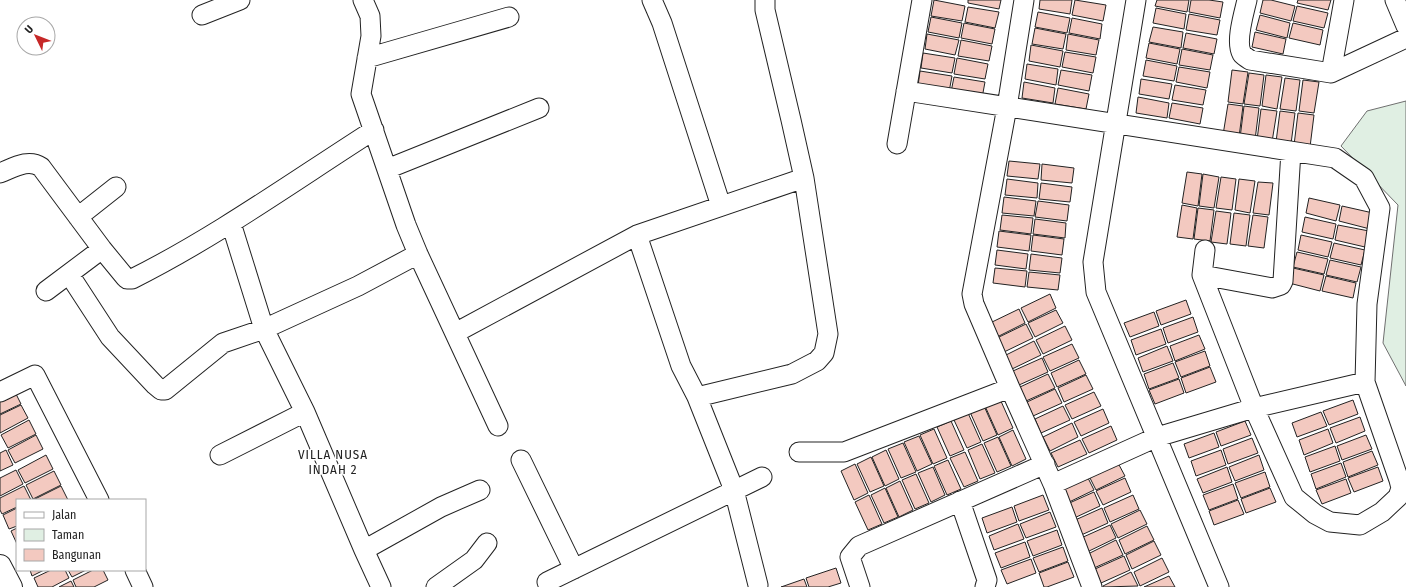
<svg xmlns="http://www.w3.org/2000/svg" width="1406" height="587" viewBox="0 0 1406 587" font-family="'Fira Sans Condensed',sans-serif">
<rect width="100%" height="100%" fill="#fff"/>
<path fill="#e0efe3" stroke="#6f6f6f" d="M 1406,101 L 1406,386 L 1383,343 L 1398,205 L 1341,146 L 1367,111 Z"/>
<path fill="#f3c9c0" stroke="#222" d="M 934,0 L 965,6 L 962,21 L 931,16 Z
M 968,0 L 1001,0 L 999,9 L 968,3 Z
M 1040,0 L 1072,0 L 1070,14 L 1039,9 Z
M 1075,0 L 1106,5 L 1103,21 L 1072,15 Z
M 1157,0 L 1189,0 L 1187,12 L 1155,6 Z
M 1191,0 L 1209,0 L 1223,2 L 1220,18 L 1189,12 Z
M 1263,0 L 1271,0 L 1295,6 L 1291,21 L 1260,13 Z
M 1298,0 L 1331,0 L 1328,10 L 1297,3 Z
M 1297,6 L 1328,13 L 1324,28 L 1293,21 Z
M 968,7 L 999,12 L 995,28 L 965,22 Z
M 1156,8 L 1186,14 L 1184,29 L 1153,23 Z
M 1038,12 L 1070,18 L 1067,33 L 1035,27 Z
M 1189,14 L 1220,20 L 1217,35 L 1186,30 Z
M 1260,15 L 1290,23 L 1287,38 L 1256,30 Z
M 931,17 L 962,23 L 959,38 L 928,32 Z
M 1072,18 L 1102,24 L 1100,39 L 1069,33 Z
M 964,23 L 995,29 L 992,44 L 961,38 Z
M 1293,23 L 1323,30 L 1320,45 L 1289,38 Z
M 1153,27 L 1183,32 L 1181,48 L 1149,42 Z
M 1035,28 L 1066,34 L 1063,49 L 1032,44 Z
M 1255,32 L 1286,39 L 1283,54 L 1252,47 Z
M 1186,33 L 1217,39 L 1214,54 L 1183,48 Z
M 927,34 L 959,40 L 955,55 L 925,49 Z
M 1068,34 L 1099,40 L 1096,55 L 1066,50 Z
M 961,40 L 992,46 L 989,61 L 958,56 Z
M 1149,43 L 1180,49 L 1177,64 L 1146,58 Z
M 1031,45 L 1063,51 L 1060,67 L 1029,61 Z
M 1182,49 L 1213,55 L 1210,70 L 1179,65 Z
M 1065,52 L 1096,57 L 1093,73 L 1062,67 Z
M 923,53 L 955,58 L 952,73 L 921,68 Z
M 957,58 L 988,64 L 985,79 L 954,74 Z
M 1146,60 L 1177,66 L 1174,81 L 1143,76 Z
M 1027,64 L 1058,69 L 1056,85 L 1025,79 Z
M 1179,67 L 1210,72 L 1207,88 L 1176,82 Z
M 1061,70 L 1092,75 L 1089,91 L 1058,85 Z
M 1232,70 L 1248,72 L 1243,104 L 1228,102 Z
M 920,71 L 952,76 L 949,92 L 918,86 Z
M 1249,73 L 1264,75 L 1260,106 L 1244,104 Z
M 1266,75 L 1282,77 L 1277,109 L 1262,106 Z
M 954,77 L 985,82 L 982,98 L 951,92 Z
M 1285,78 L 1300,80 L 1296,111 L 1280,109 Z
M 1141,79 L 1172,84 L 1169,99 L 1139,94 Z
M 1303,80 L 1319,82 L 1314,113 L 1299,111 Z
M 1024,82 L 1055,88 L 1053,103 L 1022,98 Z
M 1175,85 L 1206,90 L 1203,105 L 1172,100 Z
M 1058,88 L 1089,94 L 1086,109 L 1055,104 Z
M 1138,97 L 1169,103 L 1167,118 L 1136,113 Z
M 1172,103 L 1203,108 L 1200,124 L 1169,118 Z
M 1228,104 L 1243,106 L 1239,137 L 1223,135 Z
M 1244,106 L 1259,108 L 1255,140 L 1240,138 Z
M 1261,109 L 1277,111 L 1272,142 L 1257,140 Z
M 1280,111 L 1295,113 L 1291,144 L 1276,142 Z
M 1298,113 L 1314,115 L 1310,147 L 1294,145 Z
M 1009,161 L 1040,164 L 1038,179 L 1007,176 Z
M 1042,164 L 1074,168 L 1072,183 L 1041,180 Z
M 1187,172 L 1202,174 L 1198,206 L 1182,203 Z
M 1203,174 L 1219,177 L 1214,208 L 1199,206 Z
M 1221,177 L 1236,179 L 1232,210 L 1216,208 Z
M 1007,179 L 1038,183 L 1037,198 L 1005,195 Z
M 1239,179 L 1255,181 L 1250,213 L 1235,210 Z
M 1258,182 L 1273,183 L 1269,215 L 1253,213 Z
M 1041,183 L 1072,187 L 1070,202 L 1039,199 Z
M 1004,197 L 1036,201 L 1034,216 L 1002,213 Z
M 1309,198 L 1340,205 L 1336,221 L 1306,213 Z
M 1038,201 L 1069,205 L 1067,221 L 1035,217 Z
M 1182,205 L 1197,208 L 1193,239 L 1177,237 Z
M 1342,206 L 1373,213 L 1370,229 L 1339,221 Z
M 1198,208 L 1214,210 L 1210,241 L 1194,239 Z
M 1216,211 L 1231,213 L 1227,244 L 1211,242 Z
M 1234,213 L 1250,215 L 1246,246 L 1230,244 Z
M 1002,215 L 1033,218 L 1031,234 L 1000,230 Z
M 1253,215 L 1268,217 L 1264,248 L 1248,246 Z
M 1305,217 L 1336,224 L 1333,239 L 1302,232 Z
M 1035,219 L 1066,223 L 1065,238 L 1033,234 Z
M 1338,225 L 1369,231 L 1365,247 L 1335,240 Z
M 999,231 L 1031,235 L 1029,251 L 997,247 Z
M 1033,235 L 1064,239 L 1062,255 L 1031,251 Z
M 1301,235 L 1332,242 L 1328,257 L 1298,250 Z
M 1334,243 L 1365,250 L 1361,265 L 1330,258 Z
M 997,250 L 1028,254 L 1026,269 L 995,265 Z
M 1297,252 L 1328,259 L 1324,274 L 1293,267 Z
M 1031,254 L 1062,258 L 1060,273 L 1029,270 Z
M 1330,260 L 1361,267 L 1357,282 L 1326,275 Z
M 995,268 L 1027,271 L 1025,287 L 993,283 Z
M 1293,268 L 1324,275 L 1320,291 L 1289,283 Z
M 1029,272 L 1060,275 L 1058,290 L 1027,287 Z
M 1326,276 L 1356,283 L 1353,298 L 1322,291 Z
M 1050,294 L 1056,308 L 1028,322 L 1021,308 Z
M 1186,300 L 1191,314 L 1161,325 L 1156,311 Z
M 1019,309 L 1025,323 L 997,337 L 990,323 Z
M 1056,310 L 1063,323 L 1035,337 L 1028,323 Z
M 1154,312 L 1159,326 L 1130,337 L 1124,323 Z
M 1193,317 L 1198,332 L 1168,343 L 1163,328 Z
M 1026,324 L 1033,338 L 1004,352 L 997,338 Z
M 1065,326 L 1072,340 L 1043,354 L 1036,340 Z
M 1161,329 L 1166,344 L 1136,355 L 1131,340 Z
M 1199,335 L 1205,349 L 1175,361 L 1170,346 Z
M 1034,341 L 1041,355 L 1012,369 L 1006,355 Z
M 1072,344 L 1079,358 L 1050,371 L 1043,357 Z
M 1167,346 L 1173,361 L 1143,372 L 1138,358 Z
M 1205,351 L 1210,366 L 1181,377 L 1175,362 Z
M 1042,358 L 1048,372 L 1019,385 L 1013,371 Z
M 1079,360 L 1086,374 L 1057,387 L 1051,373 Z
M 1173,363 L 1179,378 L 1149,389 L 1144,374 Z
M 1210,367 L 1216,382 L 1186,393 L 1181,378 Z
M 1048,374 L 1055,388 L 1026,401 L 1020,387 Z
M 1086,375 L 1093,389 L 1064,402 L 1058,388 Z
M 1179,379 L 1184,393 L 1155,404 L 1149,390 Z
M 1055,389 L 1062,403 L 1033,416 L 1027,402 Z
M 14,390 L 21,404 L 0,414 L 0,397 Z
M 1094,392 L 1101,406 L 1072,419 L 1065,405 Z
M 1000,399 L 1013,428 L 998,435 L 985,406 Z
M 1353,400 L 1358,414 L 1329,425 L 1323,411 Z
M 21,405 L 28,418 L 0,433 L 0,415 Z
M 984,406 L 997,435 L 983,441 L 970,412 Z
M 1063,406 L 1070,420 L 1041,433 L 1035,419 Z
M 1103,409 L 1109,423 L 1081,436 L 1074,422 Z
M 1321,412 L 1327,426 L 1297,437 L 1292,423 Z
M 968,413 L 981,442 L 967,448 L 954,420 Z
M 1360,417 L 1365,431 L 1336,443 L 1330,428 Z
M 29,420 L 36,434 L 8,448 L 1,435 Z
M 951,421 L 964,450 L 950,456 L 937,427 Z
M 1245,421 L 1251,435 L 1221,446 L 1216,432 Z
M 1072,423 L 1078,437 L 1050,451 L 1043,437 Z
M 1111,426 L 1117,440 L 1089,453 L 1082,439 Z
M 934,429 L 947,458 L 933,464 L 920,435 Z
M 1328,429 L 1333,443 L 1304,455 L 1299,440 Z
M 1013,430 L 1026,459 L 1012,466 L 999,437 Z
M 1214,433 L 1219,447 L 1189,458 L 1184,444 Z
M 36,435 L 43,449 L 15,463 L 8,450 Z
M 1366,435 L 1372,449 L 1342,460 L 1337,446 Z
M 919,436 L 932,464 L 917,471 L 904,442 Z
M 998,437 L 1011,466 L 997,472 L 984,443 Z
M 1252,438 L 1258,453 L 1228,464 L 1223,449 Z
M 1080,440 L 1087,454 L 1058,467 L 1051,453 Z
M 903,443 L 916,472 L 901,478 L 888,449 Z
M 982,444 L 995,473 L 980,479 L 968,450 Z
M 1335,446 L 1340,461 L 1310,472 L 1305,457 Z
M 6,450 L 13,465 L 0,471 L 0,453 Z
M 886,450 L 899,479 L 885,486 L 872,457 Z
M 1221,450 L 1226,465 L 1196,476 L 1191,461 Z
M 1372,451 L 1378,465 L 1348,477 L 1343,462 Z
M 965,452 L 978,481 L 964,487 L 950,458 Z
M 46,455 L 53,469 L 25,483 L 18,470 Z
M 1259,455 L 1264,470 L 1235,481 L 1229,467 Z
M 871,457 L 884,486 L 870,492 L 857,464 Z
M 948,460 L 961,489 L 947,495 L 934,466 Z
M 1118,463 L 1125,476 L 1096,490 L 1089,476 Z
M 1341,463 L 1346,477 L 1316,489 L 1311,474 Z
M 855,464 L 868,493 L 854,500 L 841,471 Z
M 933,467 L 945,495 L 931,502 L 918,473 Z
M 1227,467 L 1232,482 L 1203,493 L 1197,479 Z
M 1378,467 L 1383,481 L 1354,492 L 1348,478 Z
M 16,470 L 23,484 L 0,496 L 0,478 Z
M 54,471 L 61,485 L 33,499 L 26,485 Z
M 1265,472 L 1270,487 L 1241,498 L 1235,483 Z
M 916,474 L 929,503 L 915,509 L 902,480 Z
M 1087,476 L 1094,490 L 1065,504 L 1059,489 Z
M 1125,478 L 1131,492 L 1103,505 L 1096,491 Z
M 1346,479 L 1351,493 L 1322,504 L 1316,490 Z
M 900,481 L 913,510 L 899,517 L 886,488 Z
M 1233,484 L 1238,499 L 1209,510 L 1203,495 Z
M 24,486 L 31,500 L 17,500 L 17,507 L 2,514 L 0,510 L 0,498 Z
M 61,486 L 68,500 L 33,500 Z
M 885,488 L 898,517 L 884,523 L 871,495 Z
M 1270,488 L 1276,502 L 1246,513 L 1241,499 Z
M 1094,492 L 1100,506 L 1072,519 L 1065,505 Z
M 869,495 L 882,524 L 868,530 L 855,502 Z
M 1043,495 L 1049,510 L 1019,521 L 1014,506 Z
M 1133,495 L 1139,509 L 1110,522 L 1104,508 Z
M 1238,500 L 1244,514 L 1214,525 L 1209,511 Z
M 1012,507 L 1017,522 L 987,533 L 982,518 Z
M 17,508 L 17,526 L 9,529 L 3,515 Z
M 1102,508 L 1108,523 L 1079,536 L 1073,521 Z
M 1140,510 L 1147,524 L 1118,538 L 1111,524 Z
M 1050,512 L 1056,527 L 1026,538 L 1020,524 Z
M 1018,524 L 1024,539 L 994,550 L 989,536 Z
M 1110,525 L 1116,538 L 1087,552 L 1081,538 Z
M 1147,526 L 1154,540 L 1125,554 L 1119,540 Z
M 17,528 L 17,544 L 11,531 Z
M 1057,530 L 1062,545 L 1033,556 L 1027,541 Z
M 1116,540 L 1123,555 L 1094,568 L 1088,554 Z
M 1154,541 L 1161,555 L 1132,569 L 1126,555 Z
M 1025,542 L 1030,557 L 1001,568 L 995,553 Z
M 1063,547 L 1068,561 L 1039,572 L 1033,558 Z
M 1124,556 L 1130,570 L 1101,583 L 1095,569 Z
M 1162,558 L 1169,572 L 1140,586 L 1134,572 Z
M 1031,559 L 1036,573 L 1007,584 L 1001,570 Z
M 1068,562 L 1074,577 L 1047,587 L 1044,587 L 1039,573 Z
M 836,568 L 841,583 L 828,587 L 809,587 L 806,578 Z
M 30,570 L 44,570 L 32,576 Z
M 51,570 L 65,570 L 69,578 L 52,587 L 38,587 L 34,578 Z
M 68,570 L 86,570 L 72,577 Z
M 93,570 L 103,570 L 108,580 L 94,587 L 76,587 L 73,580 Z
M 1131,572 L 1138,586 L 1103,587 L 1103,586 Z
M 1169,576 L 1175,587 L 1144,587 Z
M 804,579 L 807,587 L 781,587 Z
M 71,581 L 74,587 L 59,587 Z"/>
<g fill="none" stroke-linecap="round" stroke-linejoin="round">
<defs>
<path id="street" d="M 363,0 L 370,16 L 371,36 L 361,94 L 406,225 L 418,254 L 498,426
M 652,0 L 662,23 L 721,206
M 1024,0 L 1007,107 L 972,294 L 974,304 L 1010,388 L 1053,484 L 1092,587
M 1136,0 L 1093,262 L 1096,292 L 1219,587
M 1247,0 C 1244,13 1235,42 1242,54 C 1244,56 1247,58 1250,60 L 1331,73 L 1406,38
M 1395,0 L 1406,26
M 202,15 L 240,0
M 367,58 L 509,17
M 1331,73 L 1344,0
M 906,91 L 1335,158 L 1364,178 L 1380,208 L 1367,304 L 1365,382 L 1399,480 L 1401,488 L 1398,497 L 1382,512 L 1360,525 L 1330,522 L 1315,514 L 1294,497 L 1254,408 L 1202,275 L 1205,250
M 897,144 L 922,0
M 387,169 L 539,108
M 0,173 C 13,168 28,158 41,167 L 102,249 L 125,277 L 127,279 L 132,279 C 216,237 294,181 374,130
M 78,217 L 116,187
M 231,223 L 264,329 L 305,412 L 364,550 L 381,587
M 637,235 L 681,366 L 697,397 L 734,490 L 758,585
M 69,274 L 110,337 L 155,385 L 161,390 L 165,390 L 223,343 L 264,329 L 358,286 L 418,254
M 1202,275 L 1272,288 L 1281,285 L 1283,281 L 1291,151
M 46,291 L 102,249
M 455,333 L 637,235 L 804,178 L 791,120 L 765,10 L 765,0
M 0,392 L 35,375 L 99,500
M 697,397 L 792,374 L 817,361 L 824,353 L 828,334 L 804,178
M 799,452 L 844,452 L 1010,388
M 220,455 L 305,412
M 521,460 L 574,569
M 1053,484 L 1157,437 L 1254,408 L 1365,382
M 960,501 L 987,580 L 985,587
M 364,550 L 441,507 L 480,490
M 135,570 L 143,587
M 547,582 L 762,477
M 436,587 L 474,560 L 487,543
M 860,587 L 850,557 L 859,546 L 1045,464"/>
<path id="secondary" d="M 0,566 L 11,587"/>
</defs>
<use href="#street" stroke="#222" stroke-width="21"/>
<use href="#secondary" stroke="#222" stroke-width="24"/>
<use href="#street" stroke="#fff" stroke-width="19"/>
<use href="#secondary" stroke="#fff" stroke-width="22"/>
</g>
<g text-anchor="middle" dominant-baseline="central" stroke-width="3" stroke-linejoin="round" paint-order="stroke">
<g font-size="13" letter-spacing="1" fill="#222" stroke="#fff">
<text x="333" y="454">VILLA NUSA<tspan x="333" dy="15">INDAH 2</tspan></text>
</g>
</g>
<rect x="16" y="499" width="130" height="72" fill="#ffffff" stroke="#a7a7a7"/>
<rect x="24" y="512" width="20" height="6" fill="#ffffff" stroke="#a7a7a7"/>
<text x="52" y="519" font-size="12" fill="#222222">Jalan</text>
<rect x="24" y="529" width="20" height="12" fill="#e0efe3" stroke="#a7a7a7"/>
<text x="52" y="539" font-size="12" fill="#222222">Taman</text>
<rect x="24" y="549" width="20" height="12" fill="#f3c9c0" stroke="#a7a7a7"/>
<text x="52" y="559" font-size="12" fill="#222222">Bangunan</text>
<g transform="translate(36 36) rotate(313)"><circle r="19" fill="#ffffff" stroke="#a7a7a7"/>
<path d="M0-3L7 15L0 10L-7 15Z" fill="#c62828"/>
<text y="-6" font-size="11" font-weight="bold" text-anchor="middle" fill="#222222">U</text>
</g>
</svg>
